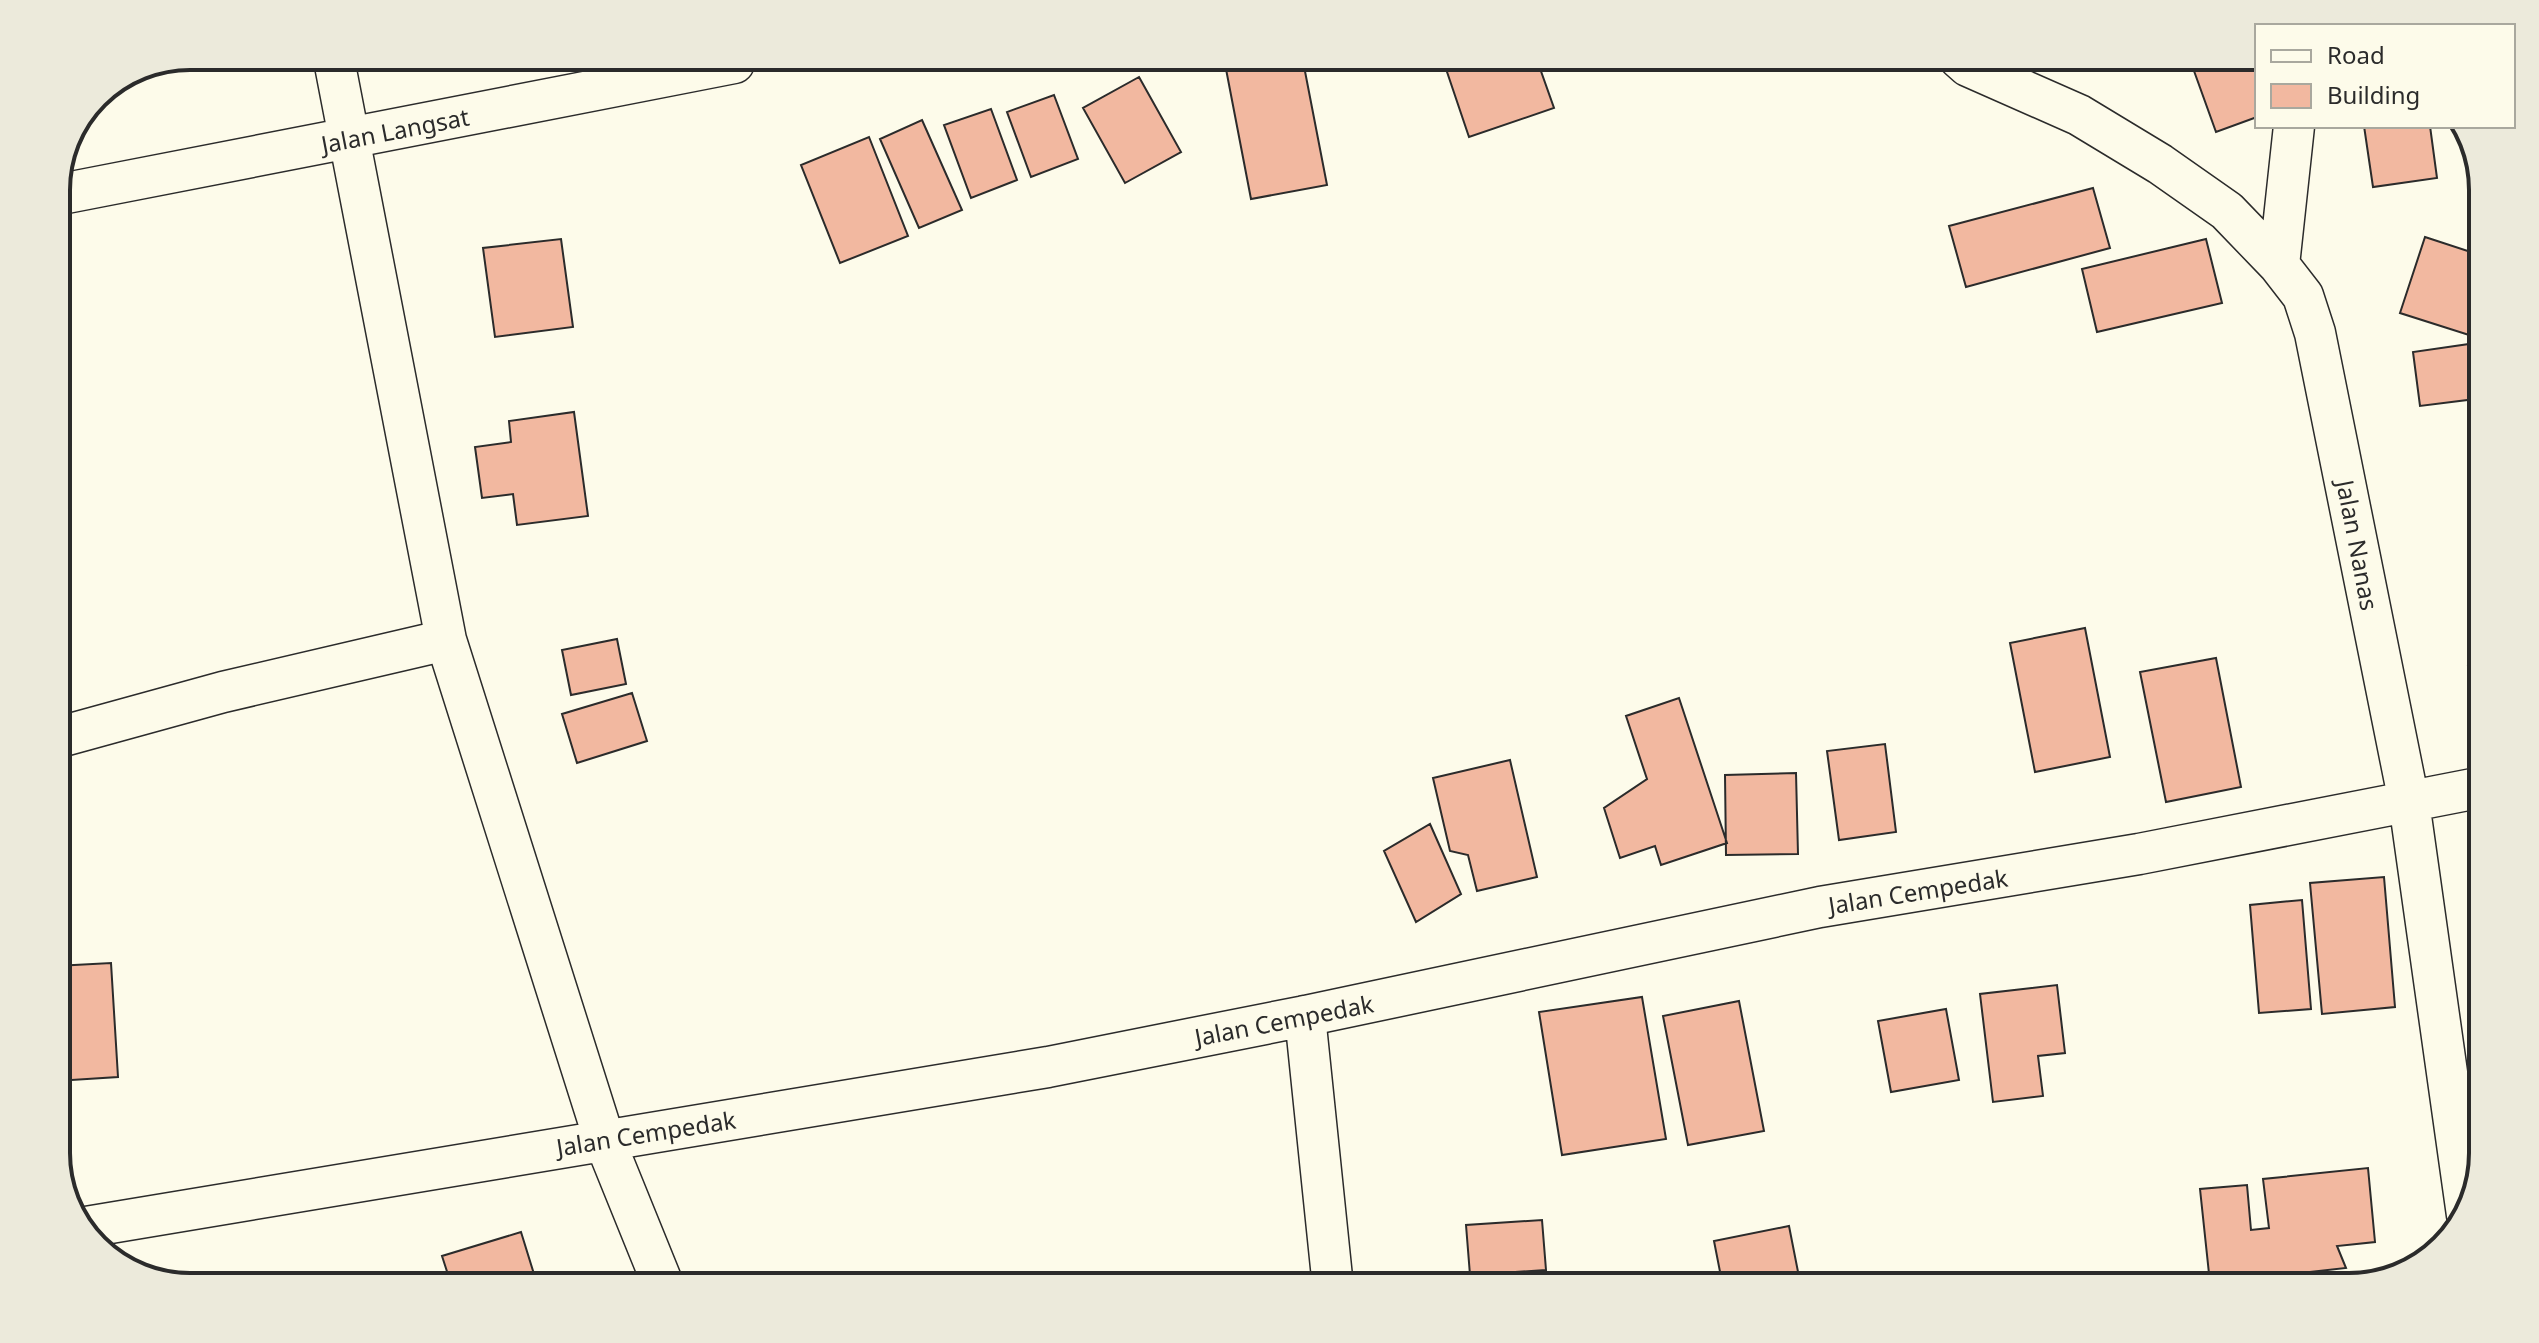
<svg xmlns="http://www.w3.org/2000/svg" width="2539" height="1343" viewBox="0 0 2539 1343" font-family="'Noto Sans',sans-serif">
<rect width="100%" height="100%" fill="#fdfbea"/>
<path fill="#f2b8a0" stroke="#2b2b2b" stroke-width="2" d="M 2256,56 L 2257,117 L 2216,132 L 2189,57 Z
M 1443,60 L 1537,60 L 1554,108 L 1469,137 Z
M 1271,61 L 1303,61 L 1327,185 L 1251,199 L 1226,69 Z
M 1139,77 L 1181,152 L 1125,183 L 1083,108 Z
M 1054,95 L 1078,159 L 1031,177 L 1007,112 Z
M 991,109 L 1017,180 L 971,198 L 944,125 Z
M 922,120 L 962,210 L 919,228 L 880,139 Z
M 2364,126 L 2430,126 L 2437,178 L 2373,187 Z
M 869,137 L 908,236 L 840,263 L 801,165 Z
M 2093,188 L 2110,248 L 1966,287 L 1949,226 Z
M 2425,237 L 2483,256 L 2483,293 L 2469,335 L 2400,313 Z
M 561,239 L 573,327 L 495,337 L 483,248 Z
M 2206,239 L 2222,303 L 2097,332 L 2082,269 Z
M 2483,342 L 2483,398 L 2420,406 L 2413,352 Z
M 574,412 L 588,516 L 517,525 L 513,494 L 482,498 L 475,447 L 511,442 L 509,421 Z
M 2085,628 L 2110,757 L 2035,772 L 2010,643 Z
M 617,639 L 626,684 L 571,695 L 562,650 Z
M 2216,658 L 2241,787 L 2166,802 L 2140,672 Z
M 2483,664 L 2483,718 L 2474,719 L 2468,666 Z
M 632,693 L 647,741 L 577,763 L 562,714 Z
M 1679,698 L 1727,843 L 1661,865 L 1655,846 L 1620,858 L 1604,808 L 1647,779 L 1626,716 Z
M 1885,744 L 1896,832 L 1839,840 L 1827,751 Z
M 1510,760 L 1537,877 L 1477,891 L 1468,855 L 1450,851 L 1433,778 Z
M 1796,773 L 1798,854 L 1726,855 L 1725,775 Z
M 1430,824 L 1461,894 L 1416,922 L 1384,851 Z
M 2384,877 L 2395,1007 L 2322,1014 L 2310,883 Z
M 2302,900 L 2311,1009 L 2259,1013 L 2250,905 Z
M 111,963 L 118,1077 L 56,1081 L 56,966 Z
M 2057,985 L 2065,1053 L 2038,1056 L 2043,1096 L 1993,1102 L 1980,994 Z
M 1642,997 L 1666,1139 L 1562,1155 L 1539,1012 Z
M 1739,1001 L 1764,1131 L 1688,1145 L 1663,1016 Z
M 1946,1009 L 1959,1080 L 1891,1092 L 1878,1021 Z
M 2368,1168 L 2375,1242 L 2337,1246 L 2346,1268 L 2210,1283 L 2200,1189 L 2247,1185 L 2251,1230 L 2269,1228 L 2263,1179 Z
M 1542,1220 L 1546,1270 L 1470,1275 L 1466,1225 Z
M 1789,1226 L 1801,1287 L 1723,1287 L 1714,1241 Z
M 521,1232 L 538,1287 L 452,1287 L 442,1256 Z
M 1561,1279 L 1562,1287 L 1472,1287 L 1472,1286 Z"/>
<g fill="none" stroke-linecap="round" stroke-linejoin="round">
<defs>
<path id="minor" d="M 1959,58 L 1968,66 L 2079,115 L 2160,164 L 2227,211 L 2279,265 L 2303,296 L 2315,333 L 2409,802 L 2467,1215
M 335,65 L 446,640 L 604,1139 L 664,1287
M 56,195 L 734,63
M 2279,265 L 2294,126
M 56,738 L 223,692 L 446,640
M 1305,1016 L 1333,1287
M 80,1228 L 1048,1067 L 1305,1016 L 1820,907 L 2139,854 L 2483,787"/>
</defs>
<use href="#minor" stroke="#2b2b2b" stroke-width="43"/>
<use href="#minor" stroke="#fdfbea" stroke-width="40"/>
</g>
<g text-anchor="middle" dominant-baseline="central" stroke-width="6" stroke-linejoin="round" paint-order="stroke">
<g font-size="24" fill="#2b2b2b" stroke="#fdfbea">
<text transform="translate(395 130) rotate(-11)">Jalan Langsat</text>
<text transform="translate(2358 545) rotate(79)">Jalan Nanas</text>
<text transform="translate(1918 891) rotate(-9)">Jalan Cempedak</text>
<text transform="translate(1284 1020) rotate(-11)">Jalan Cempedak</text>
<text transform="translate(646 1133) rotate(-9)">Jalan Cempedak</text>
</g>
</g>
<path d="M0 0H2539V1343H0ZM190 70H2349A120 120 0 0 1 2469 190V1153A120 120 0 0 1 2349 1273H190A120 120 0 0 1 70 1153V190A120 120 0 0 1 190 70Z" fill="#eceadb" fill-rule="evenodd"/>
<path fill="none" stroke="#2b2b2b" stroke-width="4" d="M190 70H2349A120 120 0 0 1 2469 190V1153A120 120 0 0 1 2349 1273H190A120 120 0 0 1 70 1153V190A120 120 0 0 1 190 70Z"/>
<rect x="2255" y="24" width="260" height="104" fill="#fdfbea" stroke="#a9a89e" stroke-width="2"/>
<rect x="2271" y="50" width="40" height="12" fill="#fdfbea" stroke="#a9a89e" stroke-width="2"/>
<text x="2327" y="64" font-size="24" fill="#2b2b2b">Road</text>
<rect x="2271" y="84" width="40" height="24" fill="#f2b8a0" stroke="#a9a89e" stroke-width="2"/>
<text x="2327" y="104" font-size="24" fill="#2b2b2b">Building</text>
</svg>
